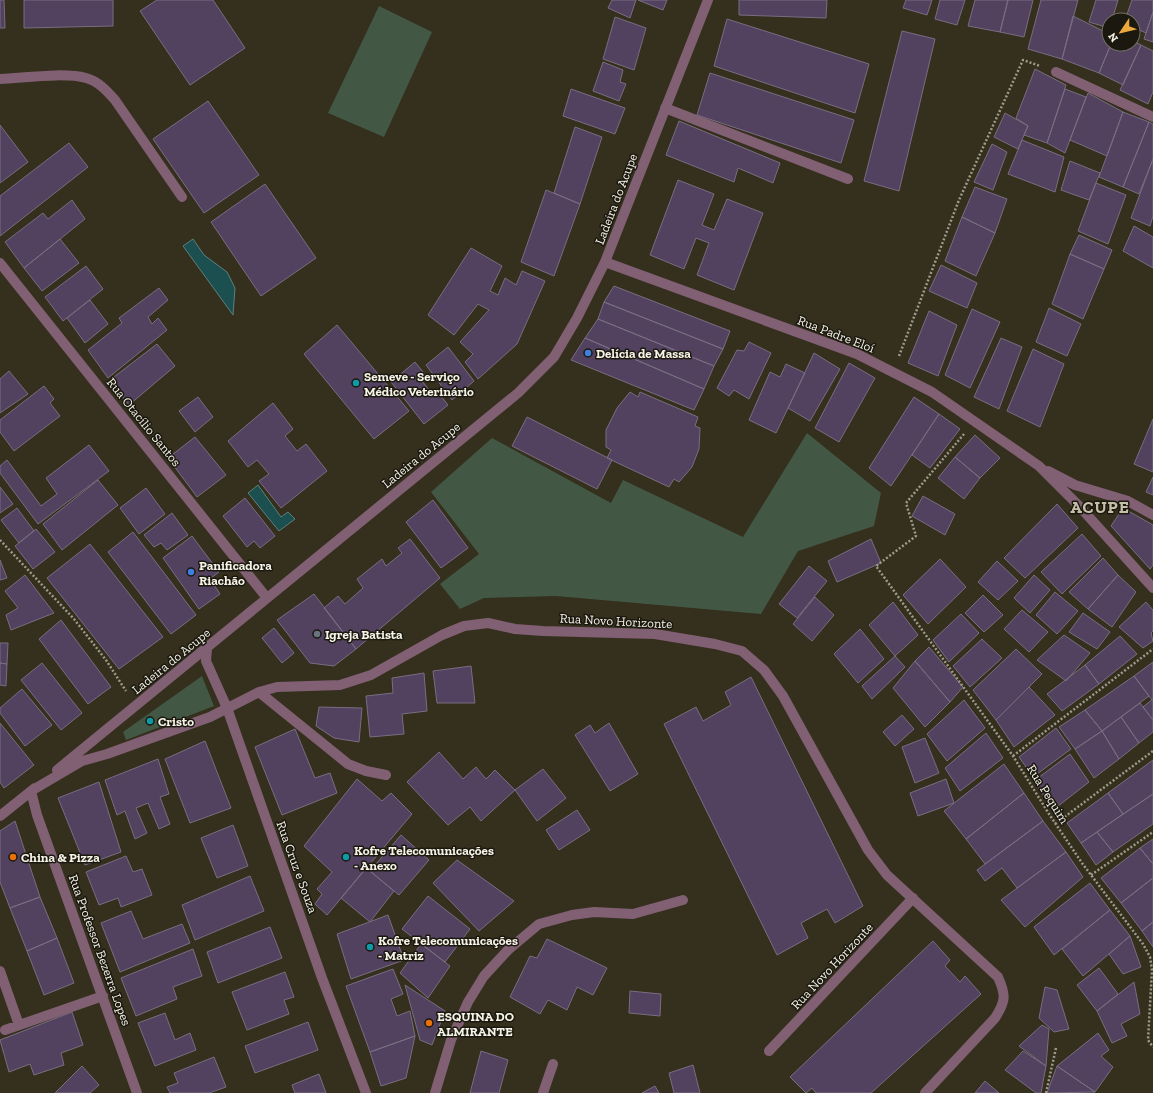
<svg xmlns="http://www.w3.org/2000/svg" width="1153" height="1093" viewBox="0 0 1153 1093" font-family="'Zilla Slab',serif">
<rect width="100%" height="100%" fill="#352f1d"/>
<path fill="#425845" d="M 379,6 L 432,32 L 384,137 L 328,113 Z
M 807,433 L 881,493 L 874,526 L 798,551 L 761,614 L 556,596 L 484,598 L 460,609 L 440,584 L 479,554 L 431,492 L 492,438 L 611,503 L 623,480 L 743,537 Z
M 202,676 L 214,706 L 126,740 L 123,732 Z"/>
<path fill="#1c4f4f" stroke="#5d807d" d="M 193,239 L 204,255 L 227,272 L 235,288 L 233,315 L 183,246 Z
M 258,485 L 281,517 L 288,512 L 295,519 L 279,531 L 248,493 Z"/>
<path fill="#52415f" stroke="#796e81" d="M 0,0 L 4,0 L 5,28 L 0,28 Z
M 24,0 L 113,0 L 113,26 L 24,28 Z
M 157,0 L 213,0 L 245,48 L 190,85 L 140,11 Z
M 612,0 L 636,0 L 630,18 L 608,8 Z
M 638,0 L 667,0 L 663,10 Z
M 739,0 L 827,0 L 826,18 L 739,15 Z
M 906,0 L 932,0 L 927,15 L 903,8 Z
M 940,0 L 965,0 L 957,25 L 935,19 Z
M 975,0 L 1008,0 L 1000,32 L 968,26 Z
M 1008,0 L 1033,0 L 1024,37 L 1000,32 Z
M 1041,0 L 1078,0 L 1062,59 L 1028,49 Z
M 1096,0 L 1118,0 L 1112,20 L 1109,20 L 1109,28 L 1089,22 Z
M 1132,0 L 1153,0 L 1153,12 L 1146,33 L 1133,27 L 1133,20 L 1125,20 Z
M 1153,12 L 1153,42 L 1144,39 Z
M 1073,16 L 1109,34 L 1109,44 L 1111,44 L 1099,73 L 1062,59 Z
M 615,17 L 646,28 L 634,70 L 603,59 Z
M 727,19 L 869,64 L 855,113 L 714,66 Z
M 902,31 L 935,39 L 899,191 L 864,181 Z
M 1133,41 L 1141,45 L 1123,85 L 1099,73 L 1111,44 L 1133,44 Z
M 1141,45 L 1153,51 L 1153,92 L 1148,104 L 1120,90 Z
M 603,62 L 623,70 L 620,82 L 626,84 L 619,101 L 593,91 Z
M 1035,69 L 1066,85 L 1047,143 L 1024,135 L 1028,126 L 1016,118 Z
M 710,73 L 854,120 L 841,163 L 697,115 Z
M 571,89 L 625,108 L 615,134 L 563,116 Z
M 1065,89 L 1086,97 L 1065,153 L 1047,143 Z
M 1088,93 L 1123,112 L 1107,156 L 1070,140 Z
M 208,101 L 259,175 L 204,213 L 153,139 Z
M 1123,112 L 1149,122 L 1123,187 L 1099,177 Z
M 1005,113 L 1028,126 L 1018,149 L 994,137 Z
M 679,121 L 780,163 L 773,183 L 738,168 L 734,182 L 666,155 Z
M 1149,122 L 1153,124 L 1153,159 L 1139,194 L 1123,187 Z
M 0,125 L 28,162 L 0,183 Z
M 575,127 L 602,137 L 580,204 L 554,193 Z
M 1022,140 L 1064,157 L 1055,192 L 1008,174 Z
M 69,143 L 88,167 L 0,236 L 0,196 Z
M 992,144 L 1007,152 L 993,190 L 974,182 Z
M 1153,159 L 1153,216 L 1150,226 L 1131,218 Z
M 1070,161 L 1100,173 L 1089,200 L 1061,190 Z
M 678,180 L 714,194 L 702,225 L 714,230 L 727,199 L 763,213 L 734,290 L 697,275 L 709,243 L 696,238 L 684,269 L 650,255 Z
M 1096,183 L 1126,195 L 1108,244 L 1078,231 Z
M 265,184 L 316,258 L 261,296 L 211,222 Z
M 975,187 L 1007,199 L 995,233 L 962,217 Z
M 546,190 L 580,204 L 554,276 L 521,262 Z
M 72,200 L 85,219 L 24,268 L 5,242 L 43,213 L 48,219 Z
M 962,217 L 995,233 L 976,276 L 945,261 Z
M 1134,226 L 1153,237 L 1153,268 L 1123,251 Z
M 1079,235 L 1112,250 L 1104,269 L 1070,254 Z
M 60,239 L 79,263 L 42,291 L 24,268 Z
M 471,248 L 502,266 L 490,291 L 498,295 L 505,278 L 516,285 L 522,271 L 545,281 L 517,344 L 478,379 L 465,362 L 473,354 L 460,342 L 489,310 L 478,304 L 454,335 L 428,315 Z
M 1070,254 L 1104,269 L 1083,319 L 1052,304 Z
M 941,265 L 977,283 L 967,308 L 929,291 Z
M 86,266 L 103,289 L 63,321 L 45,297 Z
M 614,286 L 730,331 L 723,349 L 604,302 Z
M 159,288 L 168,300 L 148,317 L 152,324 L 158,318 L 167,330 L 108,378 L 88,350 L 122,323 L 119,318 Z
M 90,300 L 108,324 L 85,343 L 67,318 Z
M 604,302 L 723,349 L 714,366 L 598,319 Z
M 1049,308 L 1081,324 L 1067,356 L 1036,342 Z
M 972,309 L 1000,322 L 970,388 L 945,375 Z
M 929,311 L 957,325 L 938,376 L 908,363 Z
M 598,319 L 714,366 L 704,389 L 585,338 Z
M 337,325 L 409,411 L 374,439 L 304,354 Z
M 585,338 L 704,389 L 694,410 L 571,360 Z
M 1001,338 L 1022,347 L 999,409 L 974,397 Z
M 749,342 L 771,353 L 749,399 L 734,390 L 729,396 L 717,388 L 737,350 L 744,351 Z
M 157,344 L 175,366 L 129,405 L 110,380 Z
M 448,347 L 474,381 L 452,400 L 426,365 Z
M 1033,349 L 1064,364 L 1040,427 L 1007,411 Z
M 814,353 L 840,369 L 810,421 L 788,408 Z
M 415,362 L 428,378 L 422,381 L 434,396 L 438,392 L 448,405 L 424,424 L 391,382 Z
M 849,363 L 875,378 L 839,442 L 815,428 Z
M 786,364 L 805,373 L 776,433 L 749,420 L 770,372 L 780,377 Z
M 9,371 L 28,394 L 0,413 L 0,379 Z
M 44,386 L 54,399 L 50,403 L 60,416 L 14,451 L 0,432 L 0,420 Z
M 630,392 L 638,397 L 640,392 L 698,417 L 695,426 L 700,428 L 699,449 L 692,467 L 679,482 L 674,479 L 669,487 L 607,458 L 611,450 L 606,447 L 606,430 L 617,408 Z
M 198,397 L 213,417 L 195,432 L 179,411 Z
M 914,397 L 939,414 L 891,486 L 869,468 Z
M 273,403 L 293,429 L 285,436 L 297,451 L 306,444 L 327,471 L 281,508 L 259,481 L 269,474 L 257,460 L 248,467 L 228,441 Z
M 939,414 L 960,429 L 930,468 L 912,455 Z
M 527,417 L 612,460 L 597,489 L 512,446 Z
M 1153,419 L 1153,472 L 1134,464 Z
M 975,435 L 1000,458 L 980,478 L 955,457 Z
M 195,437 L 226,475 L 197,497 L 168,458 Z
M 89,445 L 109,471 L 38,524 L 0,473 L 0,466 L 7,460 L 41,506 L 57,494 L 46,478 Z
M 955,457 L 980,478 L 964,499 L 938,478 Z
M 1153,477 L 1153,495 L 1146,492 Z
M 98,480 L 118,505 L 62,550 L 43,524 Z
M 0,487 L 13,504 L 0,513 Z
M 146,488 L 165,514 L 139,534 L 120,508 Z
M 923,496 L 955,514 L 945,535 L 912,516 Z
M 245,498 L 275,536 L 260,548 L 254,541 L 247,547 L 223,516 Z
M 433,500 L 468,548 L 441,568 L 406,522 Z
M 1057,504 L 1078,528 L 1025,578 L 1004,558 Z
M 17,508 L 34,531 L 19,543 L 1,520 Z
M 1123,508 L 1153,525 L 1153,565 L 1150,569 L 1111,526 Z
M 172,513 L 188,535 L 167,550 L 161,543 L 154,547 L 144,535 Z
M 36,529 L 55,552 L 33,569 L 15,546 Z
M 133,532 L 196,615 L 171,634 L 108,552 Z
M 1082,534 L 1101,556 L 1062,594 L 1041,572 Z
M 192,536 L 219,572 L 210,579 L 220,594 L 199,609 L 163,558 Z
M 410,539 L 440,578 L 356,649 L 324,608 L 338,596 L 345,604 L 363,588 L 357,579 L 382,559 L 386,566 L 402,553 L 398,548 Z
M 871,539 L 881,563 L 837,582 L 828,561 Z
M 90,544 L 163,637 L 119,669 L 47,578 Z
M 1103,558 L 1118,575 L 1088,609 L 1069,592 Z
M 940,559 L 966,587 L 928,624 L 903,595 Z
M 0,560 L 7,578 L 0,580 Z
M 997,561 L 1018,581 L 998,600 L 978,582 Z
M 809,566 L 827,581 L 797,618 L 779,604 Z
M 25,575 L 54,613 L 11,630 L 6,615 L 18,608 L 5,591 Z
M 1034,575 L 1050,590 L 1030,613 L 1014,598 Z
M 1118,575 L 1136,592 L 1112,627 L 1088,609 Z
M 1055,592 L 1078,611 L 1057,634 L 1036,615 Z
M 314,594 L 356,649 L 334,666 L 310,663 L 277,620 Z
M 983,595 L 1003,615 L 984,632 L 965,613 Z
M 815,597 L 834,615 L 812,641 L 793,624 Z
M 893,602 L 918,635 L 895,656 L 869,625 Z
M 1146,602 L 1153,610 L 1153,631 L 1151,633 L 1153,641 L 1143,648 L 1119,627 Z
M 1022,610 L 1048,632 L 1029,652 L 1004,629 Z
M 1083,613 L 1110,632 L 1097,649 L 1069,632 Z
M 961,614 L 979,633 L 949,662 L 933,640 Z
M 61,620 L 111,687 L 88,704 L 39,639 Z
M 274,628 L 294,653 L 282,663 L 262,638 Z
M 860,629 L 884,659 L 858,683 L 834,654 Z
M 1064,635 L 1090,653 L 1066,681 L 1037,660 Z
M 1120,636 L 1137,654 L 1099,684 L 1085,665 Z
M 982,639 L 1002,658 L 970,687 L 953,666 Z
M 0,643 L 8,643 L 7,664 L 0,663 Z
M 929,647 L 963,687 L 950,702 L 915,661 Z
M 1016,649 L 1042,674 L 996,720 L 973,690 Z
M 895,656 L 905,667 L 872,699 L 862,686 Z
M 915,661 L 950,702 L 925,727 L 893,688 Z
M 1153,662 L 1153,699 L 1152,700 L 1134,676 Z
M 0,663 L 7,664 L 6,686 L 0,685 Z
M 42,663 L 82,713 L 61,730 L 21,680 Z
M 1085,665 L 1099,684 L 1062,711 L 1047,694 Z
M 471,666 L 475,703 L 437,703 L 433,671 Z
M 424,673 L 427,711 L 402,714 L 404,734 L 370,737 L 366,696 L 393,693 L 392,678 Z
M 1134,676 L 1149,696 L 1102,731 L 1085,710 Z
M 751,677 L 863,906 L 835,923 L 827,909 L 801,923 L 808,938 L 777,955 L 664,724 L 696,707 L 703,721 L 731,705 L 725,692 Z
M 1029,687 L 1055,715 L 1014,747 L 996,720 Z
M 22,689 L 52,725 L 25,746 L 0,713 L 0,708 Z
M 1153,699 L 1153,720 L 1143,707 Z
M 964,700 L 985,728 L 947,761 L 927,734 Z
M 1140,703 L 1153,720 L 1153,732 L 1139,743 L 1121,717 Z
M 319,707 L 362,708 L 359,742 L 334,738 L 316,726 Z
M 1085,710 L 1102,731 L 1075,749 L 1059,727 Z
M 902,715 L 914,729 L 895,746 L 883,732 Z
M 1121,717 L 1139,743 L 1119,759 L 1102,731 Z
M 0,723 L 34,765 L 4,788 L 0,782 Z
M 609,723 L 638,774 L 610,791 L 575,735 L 590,725 L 595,733 Z
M 1056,728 L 1071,749 L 1033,777 L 1019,757 Z
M 295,729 L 315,778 L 330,773 L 337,793 L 282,815 L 255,747 Z
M 1102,731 L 1119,759 L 1094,778 L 1075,749 Z
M 986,733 L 1003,758 L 960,791 L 945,768 Z
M 925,738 L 939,773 L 915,783 L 902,747 Z
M 205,741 L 231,808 L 190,823 L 165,759 Z
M 439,752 L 463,779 L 476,767 L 486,779 L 495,770 L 515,790 L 481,821 L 470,807 L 448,825 L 407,782 Z
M 1070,754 L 1089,782 L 1053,810 L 1034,781 Z
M 158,759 L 169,794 L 160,797 L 170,824 L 159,829 L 148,803 L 136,808 L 147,833 L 135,839 L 125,811 L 117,815 L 105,780 Z
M 1153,760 L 1153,794 L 1123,814 L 1108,793 Z
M 1004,764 L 1024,793 L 966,839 L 944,811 Z
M 543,769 L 566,798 L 537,821 L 515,790 Z
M 357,779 L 382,801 L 391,793 L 412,814 L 327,915 L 315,904 L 322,894 L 317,889 L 332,872 L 304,846 Z
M 946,779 L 954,803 L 918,816 L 910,793 Z
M 99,782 L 121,852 L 85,865 L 58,798 Z
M 1024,793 L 1043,821 L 985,864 L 966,839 Z
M 1108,793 L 1123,814 L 1081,843 L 1067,823 Z
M 1153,794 L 1153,824 L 1113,852 L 1097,832 Z
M 577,810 L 590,830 L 559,850 L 546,830 Z
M 15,821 L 40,897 L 10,908 L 0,882 L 0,831 Z
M 1043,821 L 1066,852 L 1017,888 L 1002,868 L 985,881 L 977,870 Z
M 233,825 L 248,866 L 217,878 L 201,838 Z
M 1097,832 L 1113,852 L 1096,865 L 1081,843 Z
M 401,835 L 429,860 L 399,895 L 370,871 Z
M 1153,839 L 1153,864 L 1140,848 Z
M 1140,848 L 1153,864 L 1153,878 L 1121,903 L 1101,878 Z
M 1066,852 L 1083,877 L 1025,927 L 1001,900 Z
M 126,856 L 133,872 L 142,869 L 152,895 L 121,907 L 118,898 L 99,905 L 86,872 Z
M 457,860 L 514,901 L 479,931 L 433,883 Z
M 366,868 L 394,891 L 370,922 L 341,898 Z
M 250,876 L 264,911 L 195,940 L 182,905 Z
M 1153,878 L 1153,922 L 1142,931 L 1121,903 Z
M 1090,883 L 1110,910 L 1054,955 L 1034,927 Z
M 428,896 L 470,929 L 445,962 L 402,929 Z
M 40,897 L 57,938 L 27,951 L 10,908 Z
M 1110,910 L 1130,936 L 1083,976 L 1062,949 Z
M 131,911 L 143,939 L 182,924 L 190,943 L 120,972 L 101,923 Z
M 388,915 L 404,960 L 351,979 L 337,934 Z
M 1153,922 L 1153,947 L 1142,931 Z
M 270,927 L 282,958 L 218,983 L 207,952 Z
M 1130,936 L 1141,967 L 1123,974 L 1109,954 Z
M 57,938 L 74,983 L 44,995 L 27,951 Z
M 547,939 L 607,968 L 593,995 L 577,987 L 567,1010 L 548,1000 L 540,1014 L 510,997 L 530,956 L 537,958 Z
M 933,941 L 950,960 L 945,966 L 960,982 L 965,976 L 981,994 L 871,1093 L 816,1093 L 812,1088 L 806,1093 L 790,1077 Z
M 421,944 L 450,966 L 428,998 L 400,973 Z
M 193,949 L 202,976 L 173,987 L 177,999 L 136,1016 L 121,978 Z
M 1099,968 L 1118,994 L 1097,1011 L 1077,985 Z
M 393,969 L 403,994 L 391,999 L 397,1016 L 410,1011 L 415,1036 L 370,1052 L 346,986 Z
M 285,972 L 294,997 L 284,1000 L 289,1014 L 247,1030 L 232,992 Z
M 1134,982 L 1140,1014 L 1121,1024 L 1127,1036 L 1112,1043 L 1097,1011 Z
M 405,985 L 445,1011 L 432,1045 L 420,1040 Z
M 1045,987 L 1057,990 L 1069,1029 L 1054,1032 L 1039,1018 Z
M 630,991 L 661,994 L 660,1016 L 629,1013 Z
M 72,1012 L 83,1045 L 61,1053 L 64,1065 L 34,1075 L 30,1064 L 9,1072 L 0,1040 Z
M 165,1013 L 175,1040 L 190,1033 L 196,1050 L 155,1066 L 138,1023 Z
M 308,1022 L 318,1050 L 255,1073 L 245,1046 Z
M 1042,1025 L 1049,1029 L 1046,1066 L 1019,1046 Z
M 1098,1033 L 1109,1050 L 1101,1056 L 1113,1067 L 1095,1092 L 1057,1066 Z
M 415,1036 L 406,1078 L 381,1086 L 370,1052 Z
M 481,1051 L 508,1060 L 499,1093 L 470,1093 Z
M 1023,1051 L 1046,1066 L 1041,1093 L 1036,1093 L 1005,1070 Z
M 214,1057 L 226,1087 L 209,1093 L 170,1093 L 167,1087 L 178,1083 L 174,1073 Z
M 693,1065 L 700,1093 L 674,1093 L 669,1073 Z
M 82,1066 L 99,1085 L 90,1093 L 55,1093 Z
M 1057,1066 L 1095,1092 L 1047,1093 Z
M 319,1074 L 326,1093 L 295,1093 L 292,1085 Z
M 985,1081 L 999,1093 L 975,1093 Z
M 655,1086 L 659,1093 L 642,1093 Z"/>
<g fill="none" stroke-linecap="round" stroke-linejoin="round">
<path stroke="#9f9b8c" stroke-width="2.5" stroke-dasharray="2 2" stroke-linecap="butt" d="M 899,356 L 959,200 L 1023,60 L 1040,66
M 964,434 L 906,503 L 916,536 L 876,566 L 1013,756 L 1049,814 L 1082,863 L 1143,944 L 1150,957 L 1152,970 L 1148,1040 L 1153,1047
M 0,540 L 74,619 L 106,660 L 126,691
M 1013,756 L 1153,649
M 1055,824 L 1153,751
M 1091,875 L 1153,832
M 1046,1093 L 1056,1048"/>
<path stroke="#816074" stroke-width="10" d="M 1056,72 L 1153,117
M 0,79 C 24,78 64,72 86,78 C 98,81 107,91 115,100 L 182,197
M 665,108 L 848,179
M 605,262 L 857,354 L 932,392 L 1039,466 L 1079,506 L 1153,588
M 0,263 L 267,598
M 1048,471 L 1075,485 L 1128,501 L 1153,515
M 207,649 L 206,661 L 227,708 L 322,978 L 366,1093
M 259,692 L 348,764 L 366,771 L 386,775
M 57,770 L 518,393 L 554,357 L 577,318 L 605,262 L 708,0
M 0,816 L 35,788
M 0,971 L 19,1025
M 5,1030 L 103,996
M 769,1051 L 913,898
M 137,1093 L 37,815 L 31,791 L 82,761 L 107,754 L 210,717 L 259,692 L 277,687 L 340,685 L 371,675 L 442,635 L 464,626 L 488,623 L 515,629 L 543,631 L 655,634 L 715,644 L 742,651 L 764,670 L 783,696 L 868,850 L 887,875 L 998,977 C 1006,995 1006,1001 995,1018 L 925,1093
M 435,1093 L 451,1040 L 468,1002 L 484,976 L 508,950 L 539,924 L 572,915 L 594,912 L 633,914 L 683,900
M 543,1093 L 553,1064"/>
</g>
<g fill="#3f7fe0" stroke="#1a180f" stroke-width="1.5">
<circle cx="588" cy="353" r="4"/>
<circle cx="191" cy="572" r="4"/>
</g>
<g fill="#0f9aa8" stroke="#1a180f" stroke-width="1.5">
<circle cx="356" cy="383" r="4"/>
<circle cx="150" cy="721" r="4"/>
<circle cx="346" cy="857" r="4"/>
<circle cx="370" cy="947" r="4"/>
</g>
<circle fill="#6b7280" stroke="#1a180f" stroke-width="1.5" cx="317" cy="634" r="4"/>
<g fill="#e8710a" stroke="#1a180f" stroke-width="1.5">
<circle cx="13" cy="857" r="4"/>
<circle cx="429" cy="1023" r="4"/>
</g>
<g text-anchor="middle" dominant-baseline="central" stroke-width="3" stroke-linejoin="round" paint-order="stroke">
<g font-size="13" fill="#f6f3e7" stroke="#1a180f">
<text transform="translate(616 199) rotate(-69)">Ladeira do Acupe</text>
<text transform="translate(836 334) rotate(21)">Rua Padre Eloí</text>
<text transform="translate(144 422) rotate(51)">Rua Otacílio Santos</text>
<text transform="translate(421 455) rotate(-39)">Ladeira do Acupe</text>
<text transform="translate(616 621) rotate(3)">Rua Novo Horizonte</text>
<text transform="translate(171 661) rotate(-39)">Ladeira do Acupe</text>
<text transform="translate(1048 794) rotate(58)">Rua Pequim</text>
<text transform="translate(297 867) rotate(70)">Rua Cruz e Souza</text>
<text transform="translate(100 950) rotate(70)">Rua Professor Bezerra Lopes</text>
<text transform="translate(832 966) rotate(-47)">Rua Novo Horizonte</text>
</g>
<g font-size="13" font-weight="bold" fill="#f6f3e7" stroke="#1a180f" text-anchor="start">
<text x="596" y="353">Delícia de Massa</text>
<text x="364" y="376">Semeve - Serviço<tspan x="364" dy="15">Médico Veterinário</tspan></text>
<text x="199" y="565">Panificadora<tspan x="199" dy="15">Riachão</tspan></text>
<text x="325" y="634">Igreja Batista</text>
<text x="158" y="721">Cristo</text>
<text x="354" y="850">Kofre Telecomunicações<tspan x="354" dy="15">- Anexo</tspan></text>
<text x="21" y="857">China &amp; Pizza</text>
<text x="378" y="940">Kofre Telecomunicações<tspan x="378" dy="15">- Matriz</tspan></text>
<text x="437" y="1016">ESQUINA DO<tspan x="437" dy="15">ALMIRANTE</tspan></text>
</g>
<g font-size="17" font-weight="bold" letter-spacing="1" fill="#c6bfa8" stroke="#1a180f">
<text x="1100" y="507">ACUPE</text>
</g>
</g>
<g transform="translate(1121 32) rotate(235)"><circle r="19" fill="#1a180f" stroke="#727065"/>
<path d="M0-3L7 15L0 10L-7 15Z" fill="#eda83b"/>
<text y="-6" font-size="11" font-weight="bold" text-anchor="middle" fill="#f6f3e7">N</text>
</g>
</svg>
